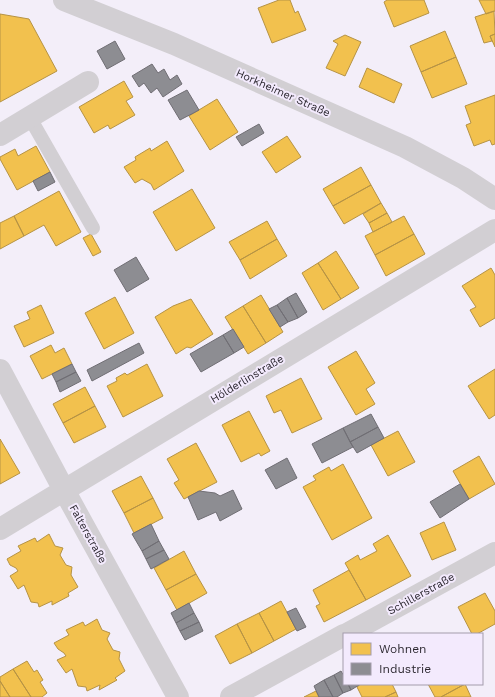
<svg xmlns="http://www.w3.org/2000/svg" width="495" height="697" viewBox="0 0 495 697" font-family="'Work Sans',sans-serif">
<rect width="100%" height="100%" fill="#f3eef9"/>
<path fill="#f2c14e" stroke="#b69345" d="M 279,0 L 290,0 L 295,13 L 298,11 L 306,30 L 272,43 L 258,8 Z
M 387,0 L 424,0 L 429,13 L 394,27 L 384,2 Z
M 479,0 L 495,0 L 495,11 L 486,14 Z
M 494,11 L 495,34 L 490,36 L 492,41 L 484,43 L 475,17 Z
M 0,14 L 29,19 L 57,71 L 0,102 Z
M 445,31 L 456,57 L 421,72 L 410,46 Z
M 495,34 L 495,47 L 490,36 Z
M 345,35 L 361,42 L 345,76 L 326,68 L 338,44 L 333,41 Z
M 456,57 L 467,84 L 432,98 L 421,72 Z
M 367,68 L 402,84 L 394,103 L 359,87 Z
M 124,81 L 133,97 L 126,101 L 135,115 L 110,129 L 108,125 L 94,133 L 79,107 Z
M 495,95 L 495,144 L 492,145 L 490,140 L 474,146 L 466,125 L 471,123 L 465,106 Z
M 217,99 L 238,132 L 210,150 L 189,116 Z
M 287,136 L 301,157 L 276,173 L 262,152 Z
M 167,141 L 184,171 L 154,190 L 151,184 L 142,179 L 135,183 L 124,167 L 136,160 L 135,157 L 150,148 L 151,151 Z
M 36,146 L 50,172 L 17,190 L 0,159 L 0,157 L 15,149 L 18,156 Z
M 361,167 L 371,185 L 333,206 L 323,189 Z
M 371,185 L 381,203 L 344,224 L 333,206 Z
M 192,189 L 215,228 L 176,251 L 153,212 Z
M 59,191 L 81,232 L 56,246 L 44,225 L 24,236 L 14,216 Z
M 381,203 L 387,213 L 369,223 L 363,214 Z
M 387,213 L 392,222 L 373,232 L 369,223 Z
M 14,216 L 24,236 L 0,249 L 0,223 Z
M 404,216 L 414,234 L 375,255 L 365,236 Z
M 267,221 L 277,239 L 240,260 L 229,242 Z
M 91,234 L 101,252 L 93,256 L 83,238 Z
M 414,234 L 425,254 L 386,276 L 375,255 Z
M 277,239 L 287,256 L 250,279 L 240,260 Z
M 336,251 L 359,288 L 341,299 L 318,263 Z
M 318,263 L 341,299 L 323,310 L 302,273 Z
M 491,268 L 495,275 L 495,318 L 480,327 L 470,310 L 476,307 L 462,286 Z
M 261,295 L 283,332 L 266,343 L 243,306 Z
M 115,297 L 134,333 L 104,349 L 85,313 Z
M 191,299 L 213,334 L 191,348 L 187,347 L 176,354 L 155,317 L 173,306 Z
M 41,305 L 54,333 L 24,347 L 14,326 L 30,319 L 27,312 Z
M 243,306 L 266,343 L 248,354 L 225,317 Z
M 51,345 L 55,353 L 64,348 L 72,364 L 42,379 L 30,356 Z
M 356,351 L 375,383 L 366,389 L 375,404 L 356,415 L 328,367 Z
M 147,364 L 163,396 L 123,417 L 107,386 L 117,381 L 116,378 L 125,373 L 127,375 Z
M 495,369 L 495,415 L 489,419 L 468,386 Z
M 301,378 L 322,419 L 292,433 L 281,410 L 274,413 L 266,396 Z
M 85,387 L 95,406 L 63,423 L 53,404 Z
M 95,406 L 106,427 L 74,443 L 63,423 Z
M 249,411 L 270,451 L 261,456 L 259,453 L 241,462 L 222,425 Z
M 398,431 L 415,462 L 388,476 L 371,445 Z
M 0,439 L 20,473 L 0,484 Z
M 196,443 L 217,482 L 184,499 L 174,483 L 179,480 L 167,459 Z
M 479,456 L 495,484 L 469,499 L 453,471 Z
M 343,464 L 372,518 L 332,540 L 303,487 L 316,480 L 313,476 L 329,467 L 331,471 Z
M 141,476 L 153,498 L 124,513 L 112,491 Z
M 153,498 L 163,518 L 134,533 L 124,513 Z
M 444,522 L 456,550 L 432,560 L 420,533 Z
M 49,534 L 55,546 L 63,548 L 60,555 L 66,565 L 72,567 L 71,575 L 78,587 L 68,593 L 69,596 L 52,605 L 52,601 L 39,607 L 38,603 L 31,602 L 24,585 L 18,589 L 10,576 L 18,571 L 16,568 L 10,565 L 7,559 L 21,551 L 18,546 L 35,538 L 37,542 Z
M 388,535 L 411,576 L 366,600 L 345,563 L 358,555 L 360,560 L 377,551 L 373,544 Z
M 184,551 L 196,574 L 166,590 L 154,568 Z
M 349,570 L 366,600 L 324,622 L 316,606 L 320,604 L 313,590 Z
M 196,574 L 207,593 L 177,610 L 166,590 Z
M 485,593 L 495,611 L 495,624 L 477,634 L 472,634 L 458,607 Z
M 281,601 L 296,629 L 274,641 L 259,613 Z
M 259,613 L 274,641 L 252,653 L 237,624 Z
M 97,619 L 102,630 L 110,633 L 107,639 L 113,650 L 120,652 L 119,659 L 125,671 L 115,678 L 117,680 L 99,690 L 100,685 L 87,691 L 86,687 L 78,686 L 72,669 L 66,673 L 57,660 L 66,656 L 64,653 L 58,649 L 54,643 L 69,635 L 66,630 L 83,622 L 85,626 Z
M 237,624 L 252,653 L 230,664 L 215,636 Z
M 27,661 L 34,672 L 37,670 L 43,680 L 40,682 L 47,693 L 42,697 L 31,697 L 13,669 Z
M 13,669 L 31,697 L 10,697 L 0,681 L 0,677 Z
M 0,681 L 10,697 L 0,697 Z
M 361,684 L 392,684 L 396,692 L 385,697 L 362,697 L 357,687 Z
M 428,684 L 465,684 L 441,697 L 435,697 Z
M 465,684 L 471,697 L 441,697 Z
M 316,691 L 319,697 L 304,697 Z
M 396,692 L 398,697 L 385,697 Z"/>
<path fill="#8d8d92" stroke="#706e74" d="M 115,41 L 125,59 L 107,69 L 97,51 Z
M 152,64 L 158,73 L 164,69 L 170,80 L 177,75 L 182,84 L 163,97 L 157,88 L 151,93 L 144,83 L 139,87 L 132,76 Z
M 187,90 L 199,110 L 180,120 L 168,100 Z
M 259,124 L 264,133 L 242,146 L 236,137 Z
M 50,172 L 55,182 L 38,191 L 33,181 Z
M 136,257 L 149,279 L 127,292 L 114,270 Z
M 296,293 L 307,312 L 298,318 L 287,298 Z
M 287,298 L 298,318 L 288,322 L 277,305 Z
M 277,305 L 288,322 L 280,327 L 269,309 Z
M 233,329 L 244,347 L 234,353 L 223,335 Z
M 223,335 L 234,353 L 201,372 L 190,354 Z
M 139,343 L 144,353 L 92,381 L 87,370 Z
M 72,364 L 76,372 L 56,382 L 52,374 Z
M 76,372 L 81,381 L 60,392 L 56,382 Z
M 371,414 L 378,427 L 350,442 L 343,428 Z
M 378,427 L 384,438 L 357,453 L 350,442 Z
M 343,428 L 353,447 L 322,463 L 312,444 Z
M 287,458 L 297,478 L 276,489 L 265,470 Z
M 460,484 L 469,499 L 440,518 L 430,502 Z
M 233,490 L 242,509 L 220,521 L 216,512 L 198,520 L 188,497 L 199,491 L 215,493 L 220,496 Z
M 151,524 L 159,541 L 142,551 L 132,534 Z
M 159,541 L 164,550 L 146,559 L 142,551 Z
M 164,550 L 169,559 L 151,569 L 146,559 Z
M 189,603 L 194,613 L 176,623 L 171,613 Z
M 296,608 L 306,627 L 297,631 L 287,612 Z
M 194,613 L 199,622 L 180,631 L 176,623 Z
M 199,622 L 203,631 L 185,640 L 180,631 Z
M 341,671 L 344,676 L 344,684 L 348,684 L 351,690 L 343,693 L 334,675 Z
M 334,675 L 343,693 L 337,697 L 333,697 L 324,680 Z
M 324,680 L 333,697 L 319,697 L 314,686 Z
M 348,684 L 359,684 L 359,685 L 351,690 Z"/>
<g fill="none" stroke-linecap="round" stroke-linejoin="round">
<path stroke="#d2cfd3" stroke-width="14" d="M 30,118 L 93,228"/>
<path stroke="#d2cfd3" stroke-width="22" d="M 0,135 L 88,82
M 0,370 L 64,490 L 178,697
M 0,529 L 495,230
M 347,634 L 495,553
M 231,697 L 344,635"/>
<path stroke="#d2cfd3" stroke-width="22" d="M 64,0 L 174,44 L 405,147 L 463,178 L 495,199"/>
</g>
<g text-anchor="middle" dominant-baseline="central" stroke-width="4" stroke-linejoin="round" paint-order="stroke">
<g font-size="11" fill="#2b272f" stroke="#f3eafd">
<text transform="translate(283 93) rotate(24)">Horkheimer Straße</text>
<text transform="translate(247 379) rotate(-31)">Hölderlinstraße</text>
<text transform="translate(88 534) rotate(61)">Falterstraße</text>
<text transform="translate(421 594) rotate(-29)">Schillerstraße</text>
</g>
</g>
<rect x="343" y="633" width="140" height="52" fill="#f3eafd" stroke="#a39cab"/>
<rect x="351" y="643" width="20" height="12" fill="#f2c14e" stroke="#a39cab"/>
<text x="379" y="653" font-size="12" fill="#2b272f">Wohnen</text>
<rect x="351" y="663" width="20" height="12" fill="#8d8d92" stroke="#a39cab"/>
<text x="379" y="673" font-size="12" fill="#2b272f">Industrie</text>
</svg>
